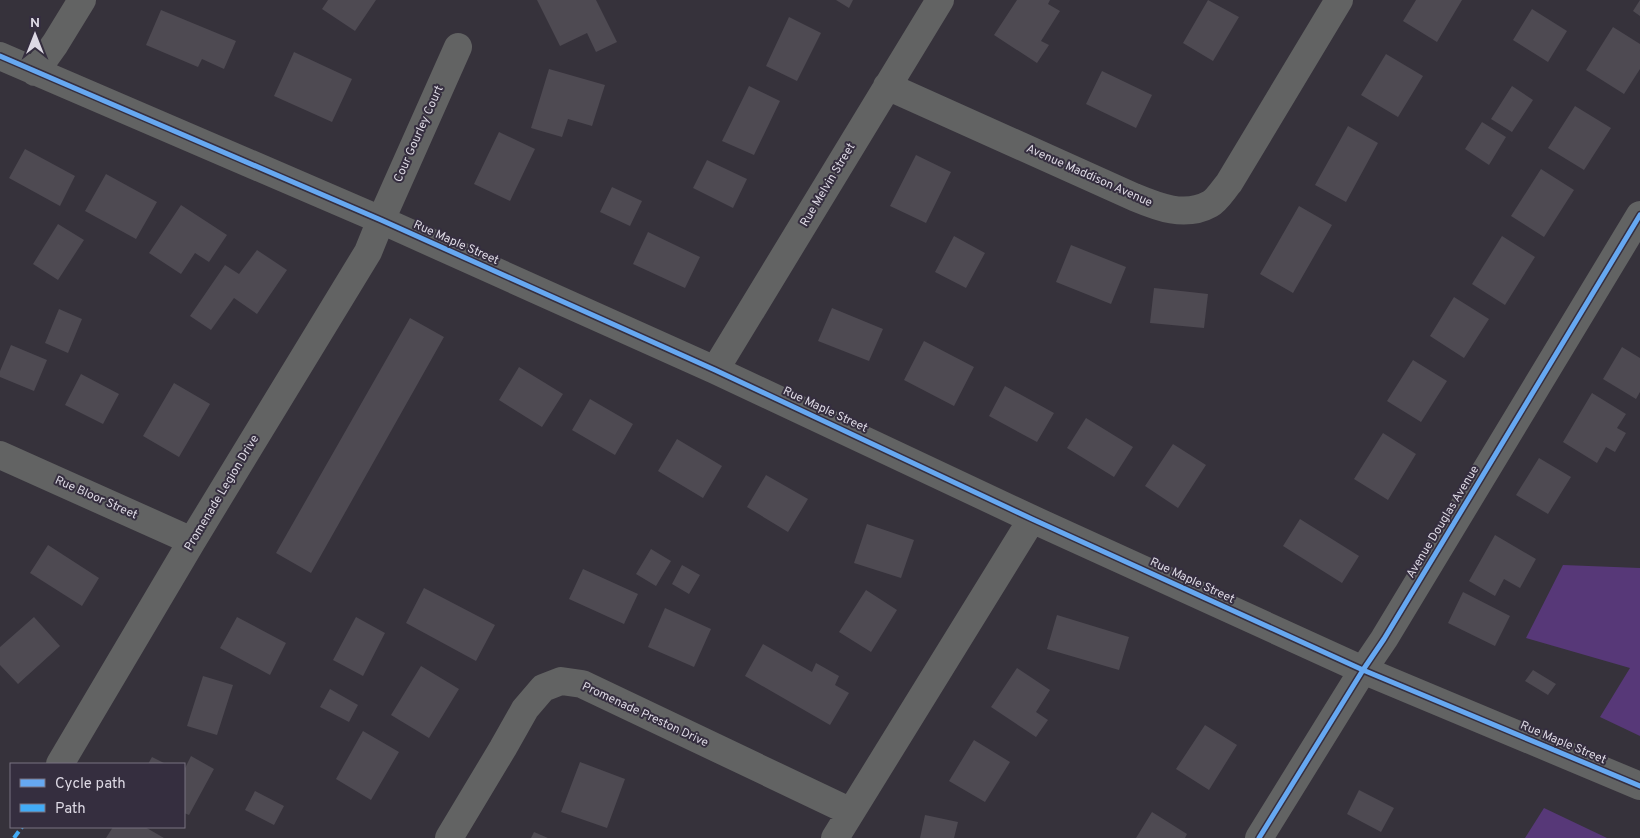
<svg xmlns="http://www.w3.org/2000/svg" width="1640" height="838" viewBox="0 0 1640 838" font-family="Overpass,sans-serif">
<rect width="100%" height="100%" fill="#36323b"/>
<path fill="#573878" d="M 1563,565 L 1640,568 L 1640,736 L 1600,717 L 1630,668 L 1526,638 Z
M 1544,808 L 1607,838 L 1525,838 Z"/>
<path fill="#4e4a52" d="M 328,0 L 376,0 L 355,31 L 322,9 Z
M 537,0 L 596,0 L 617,42 L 596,52 L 587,33 L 560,46 Z
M 836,0 L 853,0 L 849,8 Z
M 1017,0 L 1050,0 L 1048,4 L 1060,11 L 1041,41 L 1049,45 L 1037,63 L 994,35 Z
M 1208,0 L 1239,17 L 1213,61 L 1183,43 Z
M 1416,0 L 1462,0 L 1437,42 L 1403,21 Z
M 1640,0 L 1640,16 L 1633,11 Z
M 1532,9 L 1567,31 L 1548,62 L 1513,40 Z
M 161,10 L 236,41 L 224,69 L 202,59 L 198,67 L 146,45 Z
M 789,17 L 821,33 L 797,81 L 766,66 Z
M 1613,27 L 1640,44 L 1640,69 L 1624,94 L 1586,70 Z
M 294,52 L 352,79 L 332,122 L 274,96 Z
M 1386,54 L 1423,76 L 1398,117 L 1361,95 Z
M 549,69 L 605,85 L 592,126 L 568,119 L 562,137 L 531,128 Z
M 1102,71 L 1152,95 L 1136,128 L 1086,104 Z
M 749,86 L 780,101 L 754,155 L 722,141 Z
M 1512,86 L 1533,100 L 1512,132 L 1491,119 Z
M 1575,106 L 1611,128 L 1584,170 L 1548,148 Z
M 1482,122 L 1506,137 L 1489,165 L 1465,149 Z
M 1348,126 L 1378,143 L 1346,202 L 1315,185 Z
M 499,132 L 535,149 L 510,201 L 474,184 Z
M 25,149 L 75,176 L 60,206 L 9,178 Z
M 916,155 L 951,172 L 926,223 L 890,206 Z
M 707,160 L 747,179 L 733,208 L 693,188 Z
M 1541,169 L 1574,190 L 1544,237 L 1511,216 Z
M 106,174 L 157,202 L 136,239 L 85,211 Z
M 612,187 L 642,201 L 630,226 L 600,212 Z
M 181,205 L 227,235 L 209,262 L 195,253 L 181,274 L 149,253 Z
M 1299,206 L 1332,225 L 1293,293 L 1260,274 Z
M 58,224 L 84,240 L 58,280 L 33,264 Z
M 648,232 L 700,257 L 685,288 L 633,264 Z
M 954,236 L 985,253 L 966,288 L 935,272 Z
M 1502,236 L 1535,257 L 1505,305 L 1472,284 Z
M 1071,245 L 1126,267 L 1111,304 L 1056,282 Z
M 257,250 L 287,270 L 257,314 L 234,298 L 211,330 L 190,316 L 225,265 L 239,274 Z
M 1154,288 L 1208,294 L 1204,328 L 1150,323 Z
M 1454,297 L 1489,319 L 1464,358 L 1430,336 Z
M 832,308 L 883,329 L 869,361 L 818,341 Z
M 59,309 L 82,319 L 68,353 L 45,343 Z
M 410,318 L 444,337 L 311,573 L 276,553 Z
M 924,341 L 974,367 L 954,406 L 904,380 Z
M 11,345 L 47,360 L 34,391 L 0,377 L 0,371 Z
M 1622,347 L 1640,358 L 1640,392 L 1636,399 L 1603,379 Z
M 1413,360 L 1447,381 L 1421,422 L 1387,401 Z
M 519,367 L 563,394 L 542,427 L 499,400 Z
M 81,374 L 119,394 L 103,424 L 65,405 Z
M 174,383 L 210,404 L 179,457 L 143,436 Z
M 1005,386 L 1054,413 L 1037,442 L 989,416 Z
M 1592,393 L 1626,414 L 1617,428 L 1626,433 L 1615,452 L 1606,447 L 1597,463 L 1563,442 Z
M 590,399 L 633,424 L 615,455 L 572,430 Z
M 1086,418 L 1133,447 L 1114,477 L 1067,448 Z
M 1383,433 L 1416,454 L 1388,500 L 1354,479 Z
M 677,439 L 722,466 L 703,498 L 658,471 Z
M 1173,444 L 1206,465 L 1178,508 L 1145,486 Z
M 1539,458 L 1571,477 L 1548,514 L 1516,495 Z
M 766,475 L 808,499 L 788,532 L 747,507 Z
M 1300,519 L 1359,556 L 1342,583 L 1283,546 Z
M 867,524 L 914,540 L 901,578 L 854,563 Z
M 1495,535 L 1536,559 L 1520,588 L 1504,579 L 1495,596 L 1469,581 Z
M 48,545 L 99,578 L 82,606 L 30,573 Z
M 651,549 L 671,561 L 656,586 L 636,574 Z
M 682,565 L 700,575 L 689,594 L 672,584 Z
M 583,569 L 638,594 L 624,624 L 569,599 Z
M 424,588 L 495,625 L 476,661 L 406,623 Z
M 866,590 L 897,610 L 871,652 L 839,632 Z
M 1463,592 L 1510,616 L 1495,646 L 1448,623 Z
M 665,608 L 711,629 L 694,667 L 648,647 Z
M 1057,615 L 1129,637 L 1119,670 L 1047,649 Z
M 34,617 L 60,646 L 18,684 L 0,665 L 0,647 Z
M 237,617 L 286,643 L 270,675 L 220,648 Z
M 356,617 L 385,633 L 363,676 L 333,660 Z
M 763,644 L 812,672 L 816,663 L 839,676 L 835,685 L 849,693 L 830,725 L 745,676 Z
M 421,666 L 459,689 L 429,738 L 391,715 Z
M 1017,668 L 1050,690 L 1036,712 L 1048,720 L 1036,737 L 991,707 Z
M 1533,670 L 1556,684 L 1548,695 L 1525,681 Z
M 203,676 L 233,685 L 217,735 L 187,726 Z
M 330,689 L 358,705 L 349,722 L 320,707 Z
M 1205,725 L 1237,745 L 1209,790 L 1176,769 Z
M 363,731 L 399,752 L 371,800 L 336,779 Z
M 974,740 L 1010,762 L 985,802 L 949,781 Z
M 191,756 L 214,769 L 189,815 L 184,813 L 184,770 Z
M 152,757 L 166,764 L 148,764 Z
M 580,762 L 625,779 L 607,828 L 561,812 Z
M 1359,790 L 1394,808 L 1381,832 L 1347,814 Z
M 255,791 L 284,806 L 274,825 L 245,810 Z
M 1152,812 L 1187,834 L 1185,838 L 1136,838 Z
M 925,815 L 958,822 L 954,838 L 920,838 Z
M 113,827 L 145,827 L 164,838 L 106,838 Z
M 534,832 L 548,838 L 531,838 Z"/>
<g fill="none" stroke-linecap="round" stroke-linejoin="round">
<path stroke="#626363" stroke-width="28" d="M 0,56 L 381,220 L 715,370 L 1032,519 L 1363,670 L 1640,786
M 35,72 L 55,44 L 82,0
M 887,86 L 1134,197 C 1158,207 1185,218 1210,204 C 1217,200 1223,190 1229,183 L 1339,0
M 715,370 L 940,0
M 0,455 L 192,541
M 60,764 L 192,541 L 368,252 L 381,220 L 458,47
M 449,838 L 503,748 L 525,709 L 543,688 L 561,681 L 582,684 L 851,812
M 835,838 L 1032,519
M 1259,838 L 1363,670 L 1384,639 L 1640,215"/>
<path stroke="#42abf6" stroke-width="4" stroke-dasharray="8 4" stroke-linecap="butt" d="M 14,838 L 22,827"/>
<defs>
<path id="cycleway" d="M 0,56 L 381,220 L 715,370 L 1032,519 L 1363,670 L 1640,786
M 1259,838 L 1363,670 L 1384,639 L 1640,215"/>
</defs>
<use href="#cycleway" stroke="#352e3f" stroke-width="8"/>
<use href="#cycleway" stroke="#66a8f1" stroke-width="5"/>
</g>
<g text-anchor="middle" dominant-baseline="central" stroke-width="4" stroke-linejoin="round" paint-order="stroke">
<g font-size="12" fill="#ddd9e4" stroke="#352e3f">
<text transform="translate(419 134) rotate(-66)">Cour Gourley Court</text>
<text transform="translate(1089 176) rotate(24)">Avenue Maddison Avenue</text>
<text transform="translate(828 185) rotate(-59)">Rue Melvin Street</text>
<text transform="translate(456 243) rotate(24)">Rue Maple Street</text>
<text transform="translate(825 410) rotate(25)">Rue Maple Street</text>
<text transform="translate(222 493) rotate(-59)">Promenade Legion Drive</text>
<text transform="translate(96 498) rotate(24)">Rue Bloor Street</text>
<text transform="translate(1443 522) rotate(-59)">Avenue Douglas Avenue</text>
<text transform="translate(1192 581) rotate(25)">Rue Maple Street</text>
<text transform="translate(645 715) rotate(25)">Promenade Preston Drive</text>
<text transform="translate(1563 743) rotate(23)">Rue Maple Street</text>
</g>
</g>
<rect x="10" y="763" width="175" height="65" fill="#352e3f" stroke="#787281"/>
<rect x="20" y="779" width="25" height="8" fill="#66a8f1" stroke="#787281"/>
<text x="55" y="788" font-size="15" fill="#ddd9e4">Cycle path</text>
<rect x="20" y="804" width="25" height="8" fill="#42abf6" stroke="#787281"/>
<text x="55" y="813" font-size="15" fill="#ddd9e4">Path</text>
<g transform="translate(35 35)" stroke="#352e3f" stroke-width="4" paint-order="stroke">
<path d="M0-4L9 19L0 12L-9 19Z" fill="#ddd9e4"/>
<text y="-8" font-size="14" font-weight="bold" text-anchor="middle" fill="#ddd9e4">N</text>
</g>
</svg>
